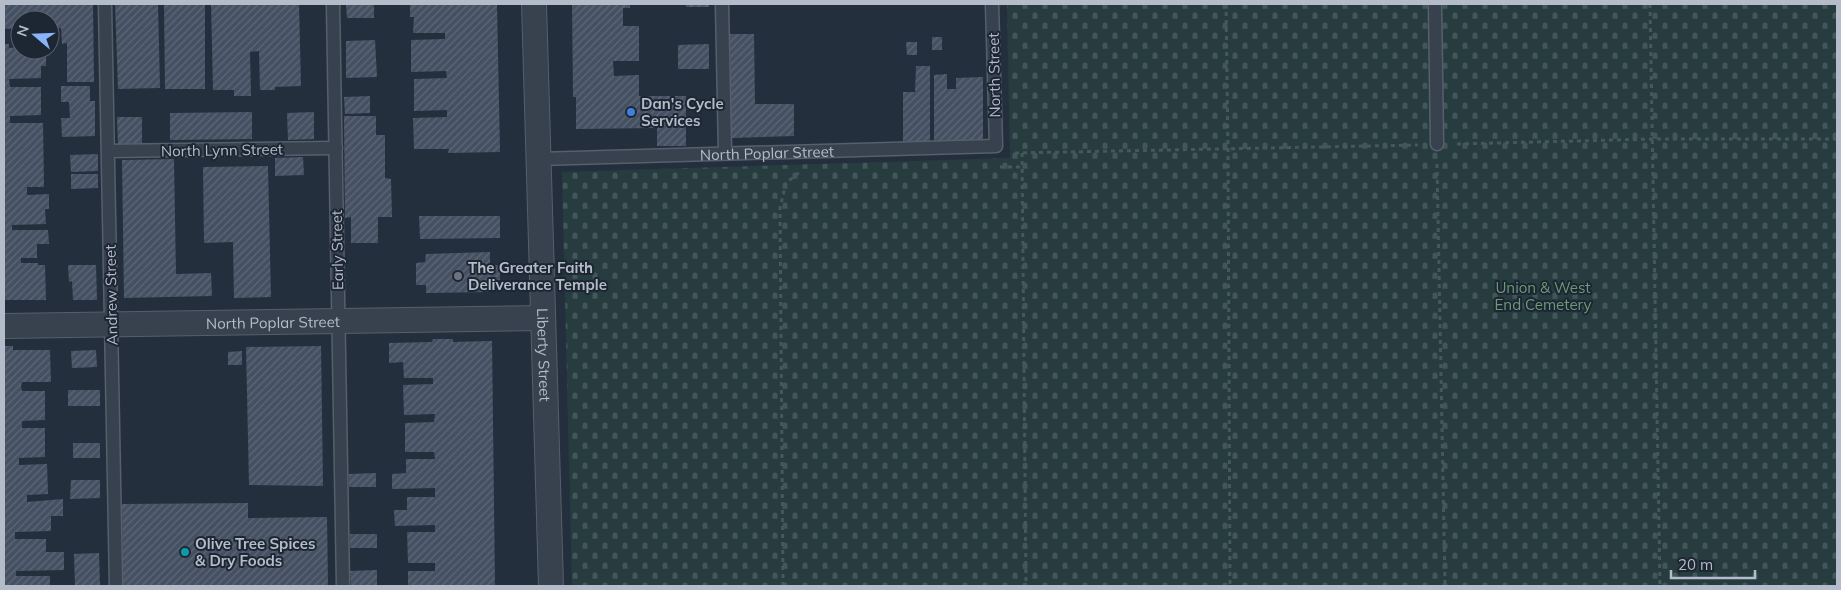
<svg xmlns="http://www.w3.org/2000/svg" width="1841" height="590" viewBox="0 0 1841 590" font-family="Mulish,sans-serif">
<defs>
<pattern id="cemetery-stones" width="16" height="16" patternUnits="userSpaceOnUse" patternTransform="scale(1.25)"><rect width="16" height="16" fill="#263c3f"/><path d="M2 7V4a2 2 0 0 1 4 0v3zM10 15v-3a2 2 0 0 1 4 0v3z" fill="#435659"/></pattern>
<pattern id="building-hatch" width="6" height="6" patternUnits="userSpaceOnUse" patternTransform="scale(1.25)"><rect width="6" height="6" fill="#455162"/><path d="M-1 1l2-2M0 6l6-6M5 7l2-2" fill="none" stroke="#5d6877"/></pattern>
</defs>
<rect width="100%" height="100%" fill="#242f3e"/>
<path fill="url(#cemetery-stones)" d="M 1007,4 L 1837,4 L 1837,586 L 572,586 L 562,172 L 1010,158 Z"/>
<path fill="url(#building-hatch)" d="M 4,4 L 93,4 L 94,82 L 67,82 L 67,43 L 62,44 L 61,28 L 50,28 L 50,20 L 20,20 L 20,28 L 4,29 Z
M 115,4 L 158,4 L 160,88 L 118,89 Z
M 164,4 L 205,4 L 205,89 L 165,89 Z
M 211,4 L 299,4 L 301,86 L 275,87 L 275,90 L 260,90 L 259,51 L 250,52 L 251,96 L 234,96 L 234,90 L 213,90 Z
M 346,4 L 374,4 L 374,18 L 347,18 Z
M 410,4 L 497,4 L 500,152 L 448,153 L 449,149 L 414,149 L 413,118 L 447,117 L 447,110 L 414,111 L 414,79 L 447,78 L 446,71 L 411,72 L 411,40 L 445,39 L 445,33 L 413,33 L 414,17 L 410,17 Z
M 572,4 L 630,4 L 630,8 L 623,8 L 623,26 L 639,26 L 639,61 L 613,61 L 614,76 L 639,75 L 639,96 L 686,96 L 686,146 L 657,146 L 657,128 L 576,129 L 576,97 L 573,97 Z
M 686,4 L 709,4 L 709,7 L 686,7 Z
M 730,34 L 754,34 L 755,104 L 794,104 L 794,136 L 731,138 Z
M 932,37 L 942,37 L 942,50 L 932,50 Z
M 375,40 L 377,77 L 346,78 L 346,41 Z
M 906,42 L 917,42 L 917,55 L 907,55 Z
M 4,44 L 9,44 L 9,48 L 20,47 L 20,50 L 46,50 L 46,66 L 41,66 L 41,78 L 9,79 L 10,87 L 41,87 L 41,115 L 10,116 L 10,123 L 43,123 L 44,187 L 27,187 L 27,195 L 49,194 L 49,209 L 45,209 L 46,224 L 12,225 L 12,230 L 48,230 L 49,244 L 37,244 L 37,258 L 21,258 L 21,263 L 38,263 L 38,265 L 45,265 L 46,300 L 4,300 Z
M 709,44 L 709,69 L 678,69 L 678,45 Z
M 916,66 L 930,66 L 930,144 L 903,144 L 903,92 L 915,92 Z
M 947,74 L 947,89 L 956,89 L 956,78 L 983,77 L 983,143 L 934,144 L 934,75 Z
M 61,86 L 90,86 L 90,101 L 95,101 L 95,136 L 62,137 L 61,118 L 70,118 L 69,102 L 61,102 Z
M 370,96 L 370,113 L 345,114 L 344,97 Z
M 252,112 L 252,139 L 170,140 L 170,113 Z
M 314,112 L 314,139 L 288,140 L 287,113 Z
M 344,116 L 376,116 L 376,135 L 385,135 L 385,178 L 391,179 L 392,217 L 378,217 L 378,243 L 351,243 L 351,217 L 345,218 Z
M 117,117 L 142,117 L 142,144 L 118,145 Z
M 98,154 L 98,171 L 71,172 L 70,155 Z
M 303,157 L 304,175 L 275,176 L 275,158 Z
M 174,159 L 176,274 L 211,273 L 212,296 L 124,298 L 122,160 Z
M 268,166 L 271,297 L 234,298 L 233,242 L 204,243 L 203,167 Z
M 71,174 L 98,174 L 98,188 L 71,189 Z
M 419,216 L 500,216 L 500,238 L 420,239 Z
M 490,252 L 490,265 L 500,265 L 500,280 L 492,280 L 492,292 L 426,293 L 426,285 L 416,285 L 416,263 L 425,262 L 426,254 Z
M 68,265 L 96,265 L 97,300 L 73,300 L 72,281 L 69,282 Z
M 433,339 L 453,339 L 453,342 L 492,341 L 495,586 L 408,586 L 408,571 L 435,571 L 435,563 L 408,563 L 407,532 L 435,532 L 435,525 L 395,526 L 394,510 L 407,510 L 407,497 L 435,497 L 435,488 L 392,489 L 392,474 L 406,473 L 406,459 L 435,459 L 434,452 L 405,452 L 405,423 L 434,422 L 435,414 L 404,415 L 403,385 L 433,384 L 433,378 L 404,378 L 403,362 L 389,363 L 389,343 L 432,342 Z
M 4,346 L 13,346 L 13,350 L 50,350 L 51,382 L 22,382 L 21,386 L 22,391 L 45,391 L 45,420 L 22,421 L 22,428 L 45,428 L 45,457 L 19,458 L 19,465 L 47,464 L 48,494 L 27,495 L 27,502 L 63,499 L 63,516 L 51,516 L 51,531 L 15,532 L 15,539 L 46,539 L 46,552 L 64,552 L 64,570 L 16,571 L 16,576 L 50,576 L 50,586 L 4,586 Z
M 321,346 L 323,486 L 249,485 L 246,347 Z
M 96,350 L 97,367 L 72,368 L 71,351 Z
M 242,351 L 242,365 L 228,365 L 228,352 Z
M 68,390 L 100,390 L 100,406 L 68,406 Z
M 73,443 L 100,443 L 100,458 L 73,458 Z
M 376,473 L 376,487 L 349,487 L 349,474 Z
M 71,480 L 100,480 L 100,498 L 70,499 Z
M 248,503 L 248,518 L 327,517 L 328,586 L 123,586 L 122,504 Z
M 350,534 L 377,534 L 377,548 L 350,548 Z
M 99,553 L 100,586 L 75,586 L 74,554 Z
M 377,570 L 377,585 L 351,585 L 350,571 Z"/>
<g fill="none" stroke-linecap="round" stroke-linejoin="round">
<defs>
<g id="lane">
<path d="M 105,4 L 116,586"/>
<path d="M 333,4 L 343,586"/>
<path d="M 722,4 L 725,153"/>
<path d="M 1435,4 L 1437,144"/>
<path d="M 109,151 L 336,148"/>
<path id="s1" d="M 538,159 L 996,146 L 992,4"/>
</g>
<g id="street">
<path id="s2" d="M 534,4 L 551,586"/>
<path id="s3" d="M 4,326 L 543,318"/>
</g>
</defs>
<use href="#lane" stroke="#565f6c" stroke-width="15"/>
<use href="#street" stroke="#565f6c" stroke-width="26"/>
<path stroke="#44595c" stroke-width="3" stroke-dasharray="4 4" stroke-linecap="butt" d="M 1226,4 L 1228,150 L 1230,586
M 1650,4 L 1660,586
M 1457,144 L 1653,139 L 1837,139
M 1015,153 L 1418,145
M 1022,153 L 1026,586
M 1437,164 L 1445,586
M 1000,167 L 1022,167
M 783,586 L 780,208 L 786,183 L 800,172"/>
<use href="#lane" stroke="#38414e" stroke-width="12"/>
<use href="#street" stroke="#38414e" stroke-width="24"/>
</g>
<circle fill="#3f7fe0" stroke="#1d2633" stroke-width="2" cx="631" cy="112" r="5"/>
<circle fill="#6b7280" stroke="#1d2633" stroke-width="2" cx="458" cy="276" r="5"/>
<circle fill="#0f9aa8" stroke="#1d2633" stroke-width="2" cx="185" cy="552" r="5"/>
<g text-anchor="middle" dominant-baseline="central" stroke-width="4" stroke-linejoin="round" paint-order="stroke">
<g font-size="15" fill="#b4bcc9" stroke="#1d2633">
<text transform="translate(994 75) rotate(-91)">North Street</text>
<text transform="translate(222 150) rotate(-1)">North Lynn Street</text>
<text stroke="none"><textPath href="#s1" startOffset="229">North Poplar Street</textPath></text>
<text transform="translate(337 250) rotate(-91)">Early Street</text>
<text transform="translate(111 295) rotate(-91)">Andrew Street</text>
<text stroke="none"><textPath href="#s3" startOffset="269">North Poplar Street</textPath></text>
<text stroke="none"><textPath href="#s2" startOffset="351">Liberty Street</textPath></text>
</g>
<g font-size="15" font-weight="bold" fill="#b4bcc9" stroke="#1d2633" text-anchor="start">
<text x="641" y="103">Dan's Cycle<tspan x="641" dy="17">Services</tspan></text>
<text x="468" y="267">The Greater Faith<tspan x="468" dy="17">Deliverance Temple</tspan></text>
<text x="195" y="543">Olive Tree Spices<tspan x="195" dy="17">&amp; Dry Foods</tspan></text>
</g>
<g font-size="15" fill="#6b9a76" stroke="#1d2633">
<text x="1543" y="287">Union &amp; West<tspan x="1543" dy="17">End Cemetery</tspan></text>
</g>
</g>
<rect width="1841" height="590" fill="none" stroke="#b4bcc9" stroke-width="10"/>
<g transform="translate(35 35) rotate(289)"><circle r="24" fill="#1d2633" stroke="#59626f"/>
<path d="M0-4L9 19L0 12L-9 19Z" fill="#8ab4f8"/>
<text y="-8" font-size="14" font-weight="bold" text-anchor="middle" fill="#b4bcc9">N</text>
</g>
<path d="M1671 570v8h84v-8" fill="none" stroke="#b4bcc9" stroke-width="2.5"/>
<text x="1678" y="570" font-size="15" fill="#b4bcc9" stroke="#1d2633" stroke-width="4" paint-order="stroke">20 m</text>
</svg>
